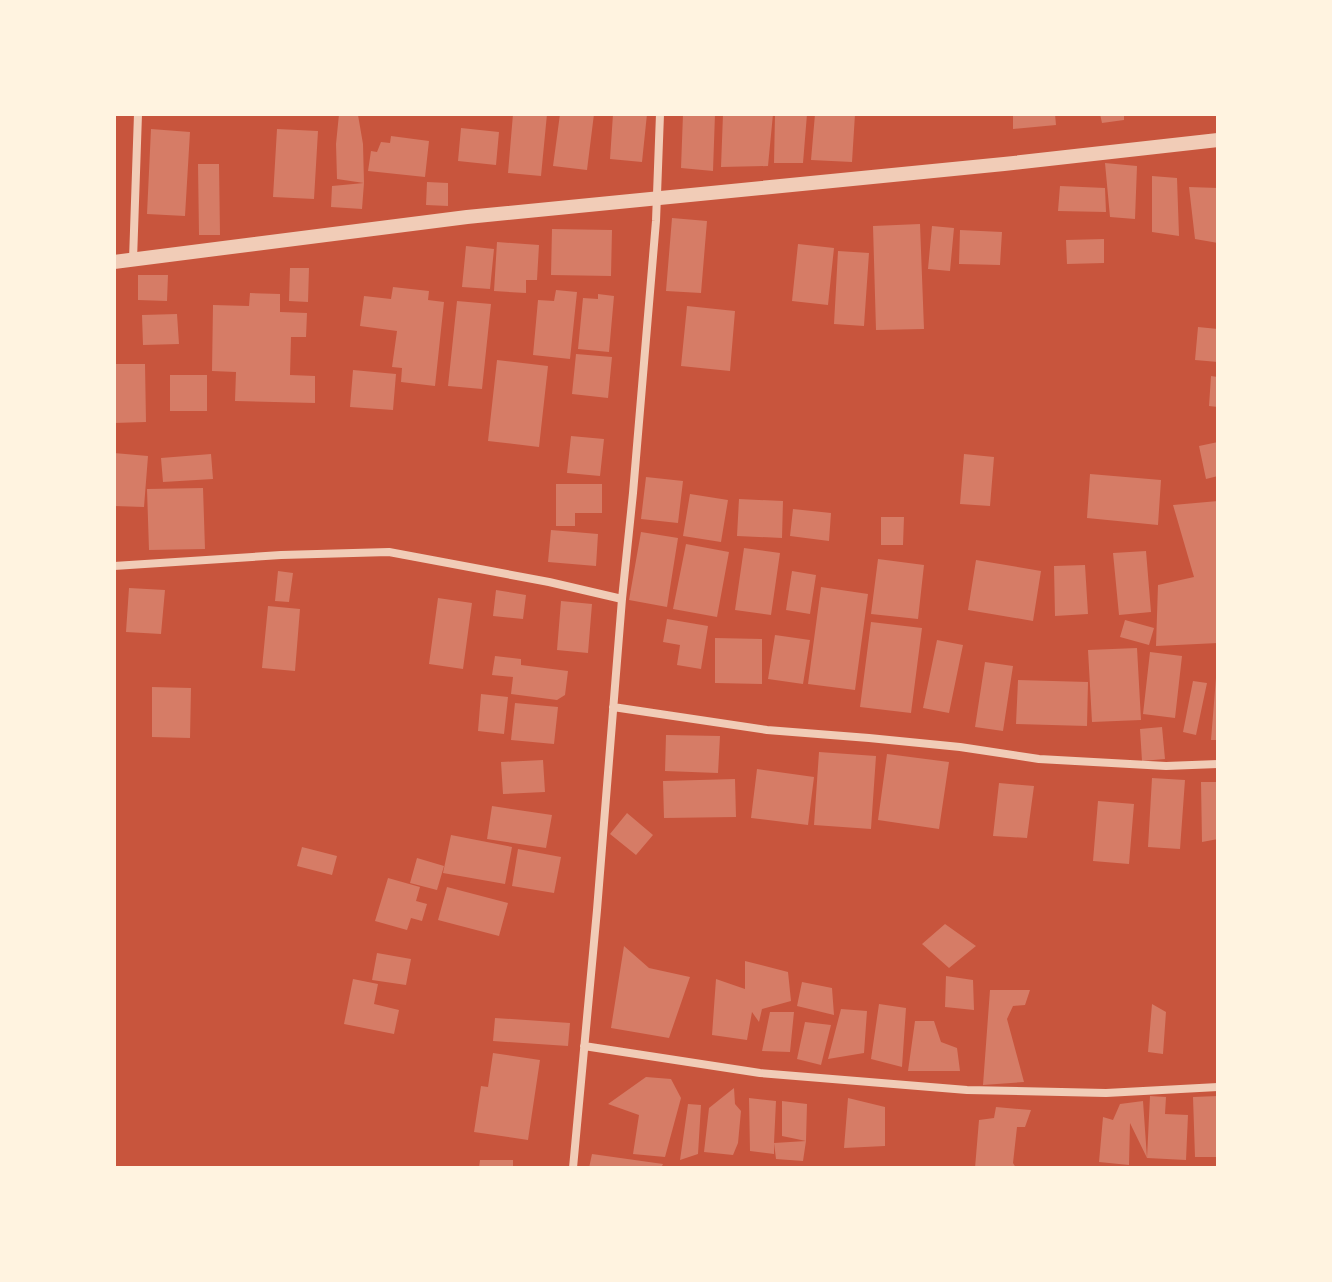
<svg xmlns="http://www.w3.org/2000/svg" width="1332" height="1282" viewBox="0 0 1332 1282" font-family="Helvetica,sans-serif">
<rect width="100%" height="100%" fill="#c8553d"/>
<path fill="#d67c66" d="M 339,114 L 358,115 L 363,144 L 364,183 L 337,179 L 336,144 Z
M 513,114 L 547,114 L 541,176 L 508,173 Z
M 560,114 L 594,114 L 587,170 L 553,166 Z
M 613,114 L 647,114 L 642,162 L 610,159 Z
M 683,114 L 715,114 L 713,171 L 681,168 Z
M 723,114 L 773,114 L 768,166 L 721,167 Z
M 775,114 L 807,114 L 803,163 L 774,163 Z
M 815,114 L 855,114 L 852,162 L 811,160 Z
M 1013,114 L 1055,114 L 1056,125 L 1013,129 Z
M 1100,114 L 1124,114 L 1124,120 L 1102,123 Z
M 461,128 L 499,132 L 496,165 L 458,161 Z
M 151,129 L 190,132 L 185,216 L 147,214 Z
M 277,129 L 318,131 L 314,199 L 273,197 Z
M 391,136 L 429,141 L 425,177 L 368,171 L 371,151 L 377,152 L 381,142 L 390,143 Z
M 1105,163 L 1137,166 L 1135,219 L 1110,217 Z
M 198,164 L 219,164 L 220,235 L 199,235 Z
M 1152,176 L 1177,178 L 1179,236 L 1152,232 Z
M 427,182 L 448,183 L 448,206 L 426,205 Z
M 364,183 L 362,209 L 331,207 L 332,186 Z
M 1060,186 L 1105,188 L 1106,212 L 1058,211 Z
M 1189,187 L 1218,188 L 1218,243 L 1195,239 Z
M 672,218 L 707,221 L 701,293 L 666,291 Z
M 920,224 L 924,329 L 876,330 L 873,226 Z
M 932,226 L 954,228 L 950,271 L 928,269 Z
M 552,229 L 612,230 L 611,276 L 551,275 Z
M 960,230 L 1002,232 L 1000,265 L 959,264 Z
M 1104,239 L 1104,263 L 1067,264 L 1066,240 Z
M 497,242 L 539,245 L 537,280 L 526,280 L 526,293 L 494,291 Z
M 798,244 L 834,248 L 828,305 L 792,301 Z
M 466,246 L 494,249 L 490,289 L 462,287 Z
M 838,251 L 869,253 L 864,326 L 834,324 Z
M 290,268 L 309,268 L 308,302 L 289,301 Z
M 138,275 L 168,275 L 167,301 L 138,300 Z
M 393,287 L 429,291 L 428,300 L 444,302 L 435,386 L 401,382 L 402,368 L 392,367 L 397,331 L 360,326 L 364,296 L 391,299 Z
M 556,290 L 577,292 L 570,359 L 533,355 L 538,300 L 554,301 Z
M 250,293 L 280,294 L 280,312 L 307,313 L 306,337 L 291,337 L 290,375 L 315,376 L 315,403 L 235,401 L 236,372 L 212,371 L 213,305 L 249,306 Z
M 598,294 L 614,296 L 609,352 L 578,349 L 583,298 L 598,299 Z
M 457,301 L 491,304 L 482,389 L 448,386 Z
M 687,306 L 735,311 L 730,371 L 681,366 Z
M 177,314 L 179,344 L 143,345 L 142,315 Z
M 1198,327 L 1218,329 L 1218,362 L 1195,360 Z
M 576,354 L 612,357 L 608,398 L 572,394 Z
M 497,360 L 548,366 L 539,447 L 488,441 Z
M 114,364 L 145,364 L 146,422 L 114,423 Z
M 353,370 L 396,374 L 393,410 L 350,407 Z
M 170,375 L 207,375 L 207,411 L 170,411 Z
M 1211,376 L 1218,377 L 1218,407 L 1209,406 Z
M 571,436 L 604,439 L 600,476 L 567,473 Z
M 1218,442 L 1218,476 L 1206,479 L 1199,446 Z
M 114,453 L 148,456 L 144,507 L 114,506 Z
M 211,454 L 213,479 L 163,482 L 161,458 Z
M 964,454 L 994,457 L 990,506 L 960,504 Z
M 1090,474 L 1161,480 L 1158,525 L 1087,518 Z
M 646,477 L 683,481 L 678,523 L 641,519 Z
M 556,484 L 602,484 L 602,513 L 575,513 L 575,526 L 556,526 Z
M 203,488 L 205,549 L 149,550 L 147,489 Z
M 690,494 L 728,500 L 721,542 L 683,536 Z
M 739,499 L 783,501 L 782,538 L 737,536 Z
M 1218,501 L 1218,643 L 1156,646 L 1158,585 L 1194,577 L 1173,505 Z
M 793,509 L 831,513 L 829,541 L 790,536 Z
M 881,517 L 904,517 L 903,545 L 881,545 Z
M 551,530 L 598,534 L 596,566 L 548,562 Z
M 641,532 L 678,538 L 667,607 L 629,600 Z
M 686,544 L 729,552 L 717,617 L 673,609 Z
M 744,548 L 780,553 L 771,615 L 735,610 Z
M 1146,551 L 1151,612 L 1119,615 L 1113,553 Z
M 878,559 L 924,565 L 918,619 L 871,614 Z
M 976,560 L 1041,571 L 1033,621 L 968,610 Z
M 1085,565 L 1088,614 L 1055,616 L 1054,566 Z
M 278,571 L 293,573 L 289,602 L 275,601 Z
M 792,571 L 816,575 L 810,614 L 786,610 Z
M 821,587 L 868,594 L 855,690 L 808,684 Z
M 129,588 L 165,590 L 161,634 L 126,632 Z
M 496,590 L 526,595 L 523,619 L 493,616 Z
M 438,598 L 472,603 L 463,669 L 429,664 Z
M 561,601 L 592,604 L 588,653 L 557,650 Z
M 268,606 L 300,609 L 295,671 L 262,668 Z
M 667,619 L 708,626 L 701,669 L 677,665 L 680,645 L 663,642 Z
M 1125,620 L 1154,628 L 1149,645 L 1120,637 Z
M 871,622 L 922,628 L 911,713 L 860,707 Z
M 775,635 L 810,640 L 803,684 L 768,679 Z
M 715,638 L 762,639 L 762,684 L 715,683 Z
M 937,640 L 963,645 L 949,713 L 923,708 Z
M 1137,648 L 1141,720 L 1092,722 L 1088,650 Z
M 1150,652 L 1182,656 L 1175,718 L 1143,714 Z
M 495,656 L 521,659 L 521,665 L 568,671 L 565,695 L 557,700 L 511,694 L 513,677 L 492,675 Z
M 985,662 L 1013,666 L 1003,731 L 975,727 Z
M 1216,678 L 1218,678 L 1218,740 L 1211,740 Z
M 1018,680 L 1088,682 L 1087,726 L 1016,724 Z
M 1193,681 L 1207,683 L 1196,735 L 1183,732 Z
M 152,687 L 191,688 L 190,738 L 152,737 Z
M 481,694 L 508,697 L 504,734 L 478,731 Z
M 515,703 L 558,707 L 554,744 L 511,740 Z
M 1162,727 L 1165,759 L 1142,761 L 1140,729 Z
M 666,735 L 720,736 L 718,773 L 665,771 Z
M 819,752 L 876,756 L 871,829 L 814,825 Z
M 887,754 L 949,762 L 939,829 L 878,820 Z
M 543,760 L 545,792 L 503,794 L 501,762 Z
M 757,769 L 814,777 L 808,825 L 751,818 Z
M 1152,778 L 1185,780 L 1180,849 L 1148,847 Z
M 735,779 L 736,817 L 664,818 L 663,781 Z
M 1201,782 L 1218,782 L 1218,839 L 1202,842 Z
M 999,783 L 1034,786 L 1027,838 L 993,836 Z
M 1098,801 L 1134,804 L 1129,864 L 1093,861 Z
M 492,806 L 552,815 L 546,848 L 487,839 Z
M 627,813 L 653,835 L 636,855 L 610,834 Z
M 451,835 L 512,847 L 505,884 L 443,873 Z
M 302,847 L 337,856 L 332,875 L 297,866 Z
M 518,849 L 561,857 L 554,893 L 512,886 Z
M 417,858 L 444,866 L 437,890 L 410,883 Z
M 388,878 L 420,887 L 416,901 L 427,904 L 422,921 L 411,918 L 407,930 L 375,921 Z
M 447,887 L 508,903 L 499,936 L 438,920 Z
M 945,924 L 976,946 L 949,968 L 922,944 Z
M 624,946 L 649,968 L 690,977 L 669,1038 L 611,1028 Z
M 377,953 L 411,959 L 406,985 L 372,980 Z
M 745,961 L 788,972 L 791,1001 L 762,1009 L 759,1022 L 752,1012 L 747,1040 L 712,1035 L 716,979 L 745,989 Z
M 946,976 L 973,980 L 974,1010 L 945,1007 Z
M 353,979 L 378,984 L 374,1004 L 399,1010 L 394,1034 L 344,1024 Z
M 802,982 L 832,988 L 834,1015 L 797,1006 Z
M 990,990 L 1030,990 L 1025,1005 L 1013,1006 L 1007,1019 L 1024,1082 L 983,1085 Z
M 879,1004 L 906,1008 L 902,1067 L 871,1059 Z
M 1152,1004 L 1166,1012 L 1163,1054 L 1148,1052 Z
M 841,1009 L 867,1011 L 864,1053 L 828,1059 Z
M 770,1012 L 794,1012 L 790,1052 L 762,1051 Z
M 495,1018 L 570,1023 L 568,1046 L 493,1041 Z
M 915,1021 L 934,1021 L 941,1042 L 957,1048 L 960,1071 L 908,1071 Z
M 805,1022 L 831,1025 L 821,1065 L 797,1059 Z
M 493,1053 L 540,1060 L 528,1140 L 474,1132 L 481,1086 L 488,1087 Z
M 646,1077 L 671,1079 L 681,1098 L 665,1157 L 633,1154 L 639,1115 L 608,1104 Z
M 734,1088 L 735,1104 L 741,1111 L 738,1143 L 733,1155 L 704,1152 L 709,1108 Z
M 1150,1096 L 1166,1097 L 1165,1114 L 1188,1115 L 1186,1160 L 1147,1158 Z
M 1218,1096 L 1218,1157 L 1195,1157 L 1193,1097 Z
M 749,1098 L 776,1101 L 774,1143 L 806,1141 L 803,1161 L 776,1159 L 774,1143 L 774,1154 L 750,1151 Z
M 848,1098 L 885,1107 L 885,1146 L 844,1148 Z
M 782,1101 L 807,1104 L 806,1141 L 782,1136 Z
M 1143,1101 L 1147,1158 L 1130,1123 L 1129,1165 L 1099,1162 L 1103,1117 L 1113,1120 L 1120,1104 Z
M 688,1104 L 701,1105 L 698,1154 L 680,1160 Z
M 996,1107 L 1031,1110 L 1025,1127 L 1017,1127 L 1013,1163 L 1016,1168 L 975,1168 L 979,1120 L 994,1118 Z
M 592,1154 L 663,1164 L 661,1168 L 589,1168 Z
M 480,1160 L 513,1160 L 513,1168 L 479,1168 Z"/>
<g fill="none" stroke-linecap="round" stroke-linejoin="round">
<path stroke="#f1ccb7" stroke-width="8" d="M 133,260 L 138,114
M 114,566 L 281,555 L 389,552 L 549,582 L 622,599
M 613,707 L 767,730 L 869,738 L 960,747 L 1039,759 L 1166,766 L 1218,764
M 584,1046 L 760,1073 L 967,1090 L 1106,1093 L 1218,1087
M 573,1168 L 597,910 L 622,599 L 633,493 L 656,221 L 660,114"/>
<path stroke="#f1ccb7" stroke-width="14" d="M 114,262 L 467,217 L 1004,164 L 1218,140"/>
</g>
<rect width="1332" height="1282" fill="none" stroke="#fff3e0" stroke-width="232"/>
</svg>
